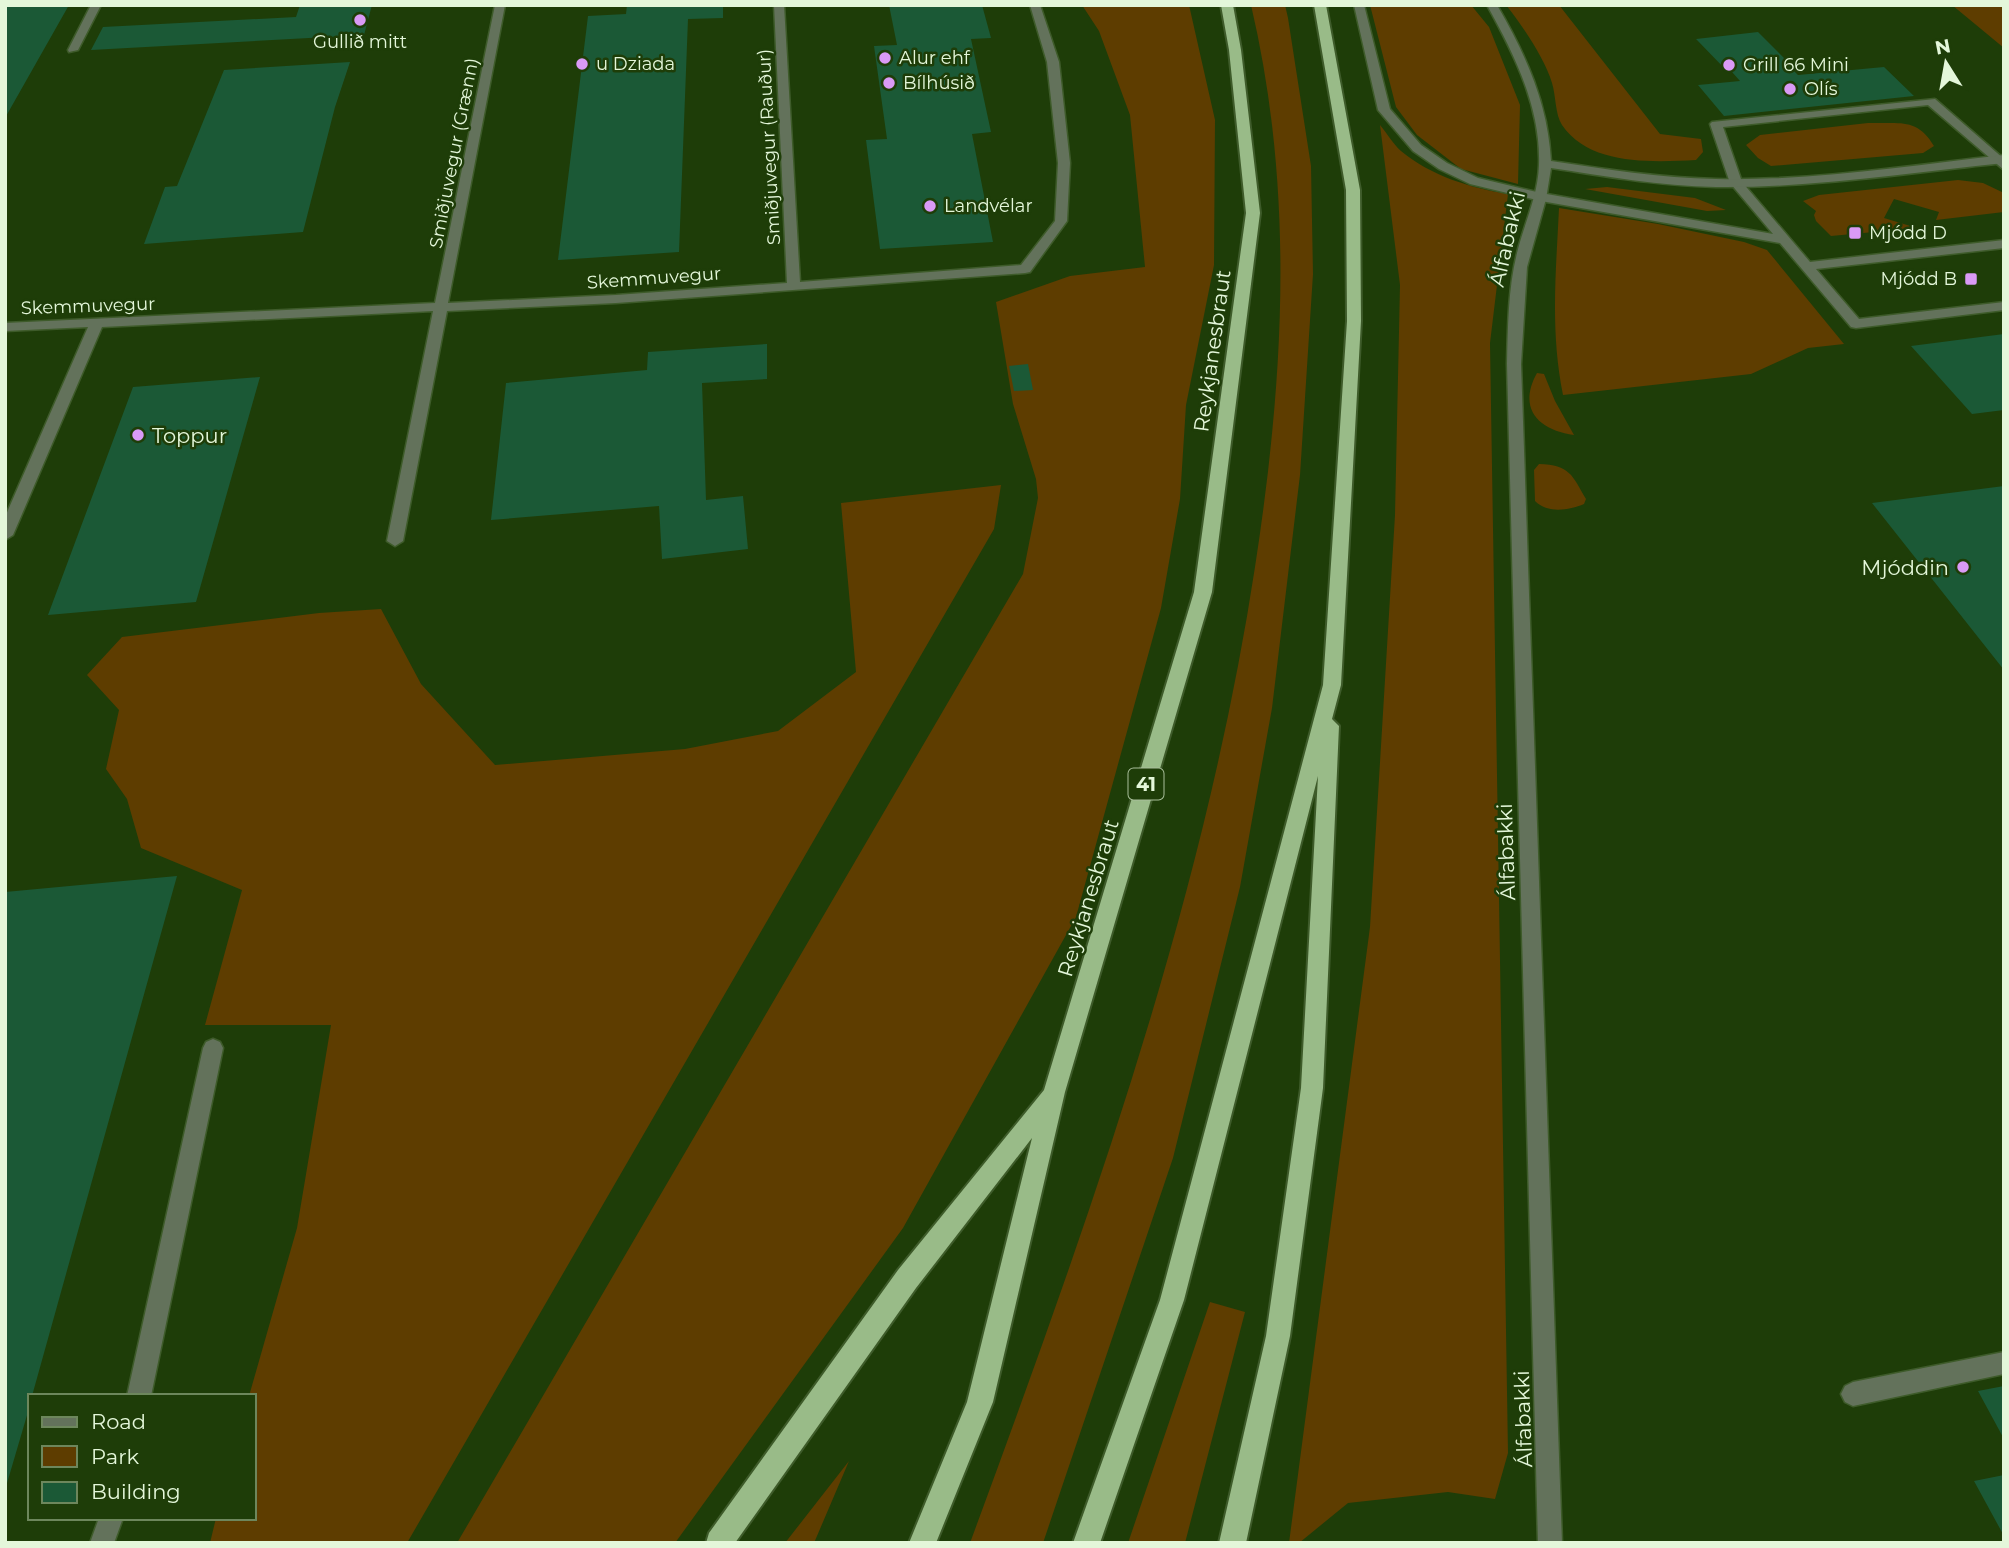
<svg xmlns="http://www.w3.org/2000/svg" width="2009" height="1548" viewBox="0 0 2009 1548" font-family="Montserrat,sans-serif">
<rect width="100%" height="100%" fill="#1e3d08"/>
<path fill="#5e3d00" d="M 1082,5 L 1189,5 L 1215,120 L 1214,265 L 1186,405 L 1180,499 L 1161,608 L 1076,917 L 903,1228 L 675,1543 L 457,1543 L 1023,574 L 1038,498 L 1036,479 L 1013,404 L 996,302 L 1070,276 L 1145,267 L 1130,115 L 1099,31 Z
M 1251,5 L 1285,5 L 1288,18 L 1311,166 L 1313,274 L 1300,475 L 1272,708 L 1240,887 L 1173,1158 L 1043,1543 L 970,1543 C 1087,1225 1204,902 1255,567 C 1284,378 1295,193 1251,5 Z
M 1370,5 L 1471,5 L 1489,27 L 1520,105 L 1518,184 L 1461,169 L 1417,135 L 1396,107 Z
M 1506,5 L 1559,5 L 1660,134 L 1701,139 L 1703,152 L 1696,160 C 1652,162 1590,166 1562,125 C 1555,114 1556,96 1552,83 C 1545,59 1522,25 1506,5 Z
M 1952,5 L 2004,5 L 2004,48 Z
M 1868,123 C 1899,124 1917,117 1934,146 L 1923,153 L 1771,166 L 1758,158 L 1746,145 L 1760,135 Z
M 1380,125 C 1387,133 1393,144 1401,151 C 1431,176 1471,188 1508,194 L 1490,343 L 1508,1453 L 1495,1499 L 1448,1492 L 1348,1503 L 1299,1543 L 1289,1543 L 1370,927 L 1395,515 L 1400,285 Z
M 1958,180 L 1983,183 L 2004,193 L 2004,212 L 1936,220 L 1939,212 L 1894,199 L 1884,218 L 1917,228 L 1831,236 L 1816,221 L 1814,215 L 1816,211 L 1803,201 L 1819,195 Z
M 1607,187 L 1695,198 L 1726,210 L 1707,211 L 1585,189 Z
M 1559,208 L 1658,224 L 1744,242 L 1767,250 L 1844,344 L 1808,348 L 1751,374 L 1563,395 C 1550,331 1556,272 1559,208 Z
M 1537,373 L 1544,374 L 1555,401 L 1574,435 C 1539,430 1517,409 1537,373 Z
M 1539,464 C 1570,465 1572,475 1586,499 L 1584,504 C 1569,510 1548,514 1535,501 L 1534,470 Z
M 1001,485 L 994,529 L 407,1543 L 210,1543 L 216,1518 L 254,1518 L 254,1396 L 249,1396 L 297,1228 L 331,1025 L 205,1025 L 242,890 L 141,848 L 127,799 L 106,769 L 119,710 L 87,675 L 122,637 L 319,613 L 381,609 L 421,684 L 495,765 L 685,749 L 778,731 L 856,672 L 841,503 Z
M 1210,1302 L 1245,1312 L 1185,1543 L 1128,1543 Z
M 849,1461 L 814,1543 L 785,1543 Z"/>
<path fill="#1b5936" d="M 5,5 L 69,5 L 5,118 Z
M 300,5 L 372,5 L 364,35 L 91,50 L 103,27 L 296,17 Z
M 627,5 L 723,5 L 723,18 L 688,19 L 679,252 L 558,260 L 588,16 L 626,14 Z
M 889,5 L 982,5 L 991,38 L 971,39 L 991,132 L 972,134 L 993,242 L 880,249 L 866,140 L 887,139 L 874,46 L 897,45 Z
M 1758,32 L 1792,66 L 1789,66 L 1798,75 L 1884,67 L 1914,96 L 1724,116 L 1698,85 L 1740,81 L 1732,72 L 1728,72 L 1696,39 Z
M 350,62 L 335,107 L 303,232 L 144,244 L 165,187 L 177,186 L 224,70 Z
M 2004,334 L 2004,410 L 1972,414 L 1911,346 Z
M 767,344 L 767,379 L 702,383 L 706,500 L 743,496 L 748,549 L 662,559 L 659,506 L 491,520 L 506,383 L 647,370 L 648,352 Z
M 1028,364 L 1033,390 L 1014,391 L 1009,366 Z
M 260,377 L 196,602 L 48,615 L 133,387 Z
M 2004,486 L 2004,670 L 1872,503 Z
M 177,876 L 32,1396 L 30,1396 L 30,1405 L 5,1490 L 5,892 Z
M 2004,1386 L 2004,1439 L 1978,1391 Z
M 2004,1475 L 2004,1536 L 1974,1481 Z"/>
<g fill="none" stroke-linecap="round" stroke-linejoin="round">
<defs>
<path id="service" d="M 91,5 L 101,5 L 78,50 L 69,52 L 68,50 Z
M 1354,5 L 1364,5 L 1390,109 L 1421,145 L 1447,163 L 1478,178 L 1541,193 L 1773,234 L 1730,183 L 1710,124 L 1712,122 L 1935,99 L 2004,159 L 2004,170 L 1928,105 L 1723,127 L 1742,182 L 1810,262 L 2004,240 L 2004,248 L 1816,269 L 1859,319 L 2004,302 L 2004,310 L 1856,328 L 1851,327 L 1780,243 L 1541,201 L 1470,184 L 1439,169 L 1413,151 L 1378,110 Z
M 213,1039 L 220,1042 L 223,1048 L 151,1396 L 127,1396 L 203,1048 L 206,1042 Z
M 2004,1352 L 2004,1374 L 1853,1406 L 1845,1402 L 1841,1394 L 1845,1386 L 1853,1382 Z
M 99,1518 L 123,1518 L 114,1543 L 90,1543 Z"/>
<path id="minor" d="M 495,5 L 505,5 L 448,303 L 616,295 L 787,283 L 774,5 L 784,5 L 800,282 L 1021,265 L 1055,221 L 1058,163 L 1047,62 L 1030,5 L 1040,5 L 1059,62 L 1070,163 L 1067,221 L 1030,272 L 1025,273 L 616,303 L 447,311 L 403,541 L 395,546 L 387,541 L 433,311 L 102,327 L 13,535 L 5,540 L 5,517 L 88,327 L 5,331 L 5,323 L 435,303 Z
M 1487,5 L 1497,5 C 1526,55 1548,104 1551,161 C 1605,169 1660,178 1716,179 C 1812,181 1908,166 2004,155 L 2004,163 C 1908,173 1812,188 1716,187 C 1660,186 1605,176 1551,168 L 1546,199 L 1527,267 L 1521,364 L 1562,1543 L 1538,1543 L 1507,364 C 1508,327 1508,289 1517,253 C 1524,224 1538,196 1539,165 C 1541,107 1514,54 1487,5 Z"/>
<path id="trunk" d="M 1221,5 L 1233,5 L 1241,50 L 1260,213 L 1212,592 L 1065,1092 L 993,1402 L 936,1543 L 909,1543 L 967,1402 L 1032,1138 L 916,1288 L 735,1543 L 706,1543 L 709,1533 L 898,1270 L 1044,1090 L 1194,592 L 1246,213 L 1229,50 Z
M 1314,5 L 1326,5 L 1360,190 L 1361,321 L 1341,685 L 1332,719 L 1339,726 L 1323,1088 L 1290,1336 L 1246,1543 L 1219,1543 L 1266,1336 L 1301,1088 L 1318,776 L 1184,1300 L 1100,1543 L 1073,1543 L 1160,1300 L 1323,685 L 1347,321 L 1346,190 Z"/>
</defs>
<use href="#service" stroke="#3e5b2a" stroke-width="3"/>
<use href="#minor" stroke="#3e5b2a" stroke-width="3"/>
<use href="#trunk" stroke="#3e5b2a" stroke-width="4"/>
<use href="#service" fill="#63725b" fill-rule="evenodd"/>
<use href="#minor" fill="#63725b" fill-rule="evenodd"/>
<use href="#trunk" fill="#9b8" fill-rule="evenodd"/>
</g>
<g fill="#da9af6" stroke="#1e3d08" stroke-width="2.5">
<circle cx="360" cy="20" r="7"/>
<circle cx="885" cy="58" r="7"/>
<circle cx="582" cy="64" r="7"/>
<circle cx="1729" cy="65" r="7"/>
<circle cx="889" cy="83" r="7"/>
<circle cx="1790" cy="89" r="7"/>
<circle cx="930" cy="206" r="7"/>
<rect x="1848" y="226" width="14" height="14" rx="3.5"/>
<rect x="1964" y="272" width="14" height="14" rx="3.5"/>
<circle cx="138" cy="435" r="7"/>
<circle cx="1963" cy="567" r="7"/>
</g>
<g text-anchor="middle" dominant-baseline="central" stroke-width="5" stroke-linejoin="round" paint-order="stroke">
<g font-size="18" fill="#e4f7da" stroke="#1e3d08" text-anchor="start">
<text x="360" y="42" text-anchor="middle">Gullið mitt</text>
<text x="899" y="58">Alur ehf</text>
<text x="596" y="64">u Dziada</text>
<text x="1743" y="65">Grill 66 Mini</text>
<text x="903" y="83">Bílhúsið</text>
<text x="1804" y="89">Olís</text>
<text x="944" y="206">Landvélar</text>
<text x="1869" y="233">Mjódd D</text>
<text x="1957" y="279" text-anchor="end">Mjódd B</text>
</g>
<g font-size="18" fill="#e4f7da" stroke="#1e3d08">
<text transform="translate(769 147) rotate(-93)">Smiðjuvegur (Rauður)</text>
<text transform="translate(454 153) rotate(-79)">Smiðjuvegur (Grænn)</text>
<text transform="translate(654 278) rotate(-4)">Skemmuvegur</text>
<text transform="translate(88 306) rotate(-2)">Skemmuvegur</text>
</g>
<rect fill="#1e3d08" stroke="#a9bf9b" stroke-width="2" x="1128.5" y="768.5" width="35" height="31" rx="5"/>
<g font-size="19" font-weight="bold" fill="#e4f7da">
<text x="1146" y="784">41</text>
</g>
<g font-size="21" fill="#e4f7da" stroke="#1e3d08">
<text transform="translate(1507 239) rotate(-77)">Álfabakki</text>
<text transform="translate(1212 351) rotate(-82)">Reykjanesbraut</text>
<text transform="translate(1506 852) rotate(-92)">Álfabakki</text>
<text transform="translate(1088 898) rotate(-73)">Reykjanesbraut</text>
<text transform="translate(1523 1419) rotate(-92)">Álfabakki</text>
</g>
<g font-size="21" fill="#e4f7da" stroke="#1e3d08" text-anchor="start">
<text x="152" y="435">Toppur</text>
<text x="1949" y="567" text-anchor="end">Mjóddin</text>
</g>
</g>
<rect width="2009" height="1548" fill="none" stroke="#e4f7da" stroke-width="14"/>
<rect x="28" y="1394" width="228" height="126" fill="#1e3d08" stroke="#6d875c" stroke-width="2"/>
<rect x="42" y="1417" width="35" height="10" fill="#63725b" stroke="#6d875c" stroke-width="2"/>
<text x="91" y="1429" font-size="21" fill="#e4f7da">Road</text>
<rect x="42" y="1446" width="35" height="21" fill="#5e3d00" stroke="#6d875c" stroke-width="2"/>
<text x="91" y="1464" font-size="21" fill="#e4f7da">Park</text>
<rect x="42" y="1482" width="35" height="21" fill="#1b5936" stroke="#6d875c" stroke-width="2"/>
<text x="91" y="1499" font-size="21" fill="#e4f7da">Building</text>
<g transform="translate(1946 63) rotate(349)" stroke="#1e3d08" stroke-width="5" paint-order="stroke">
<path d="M0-5L12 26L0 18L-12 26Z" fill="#e4f7da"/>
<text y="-10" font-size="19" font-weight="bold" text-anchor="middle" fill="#e4f7da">N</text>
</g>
</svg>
